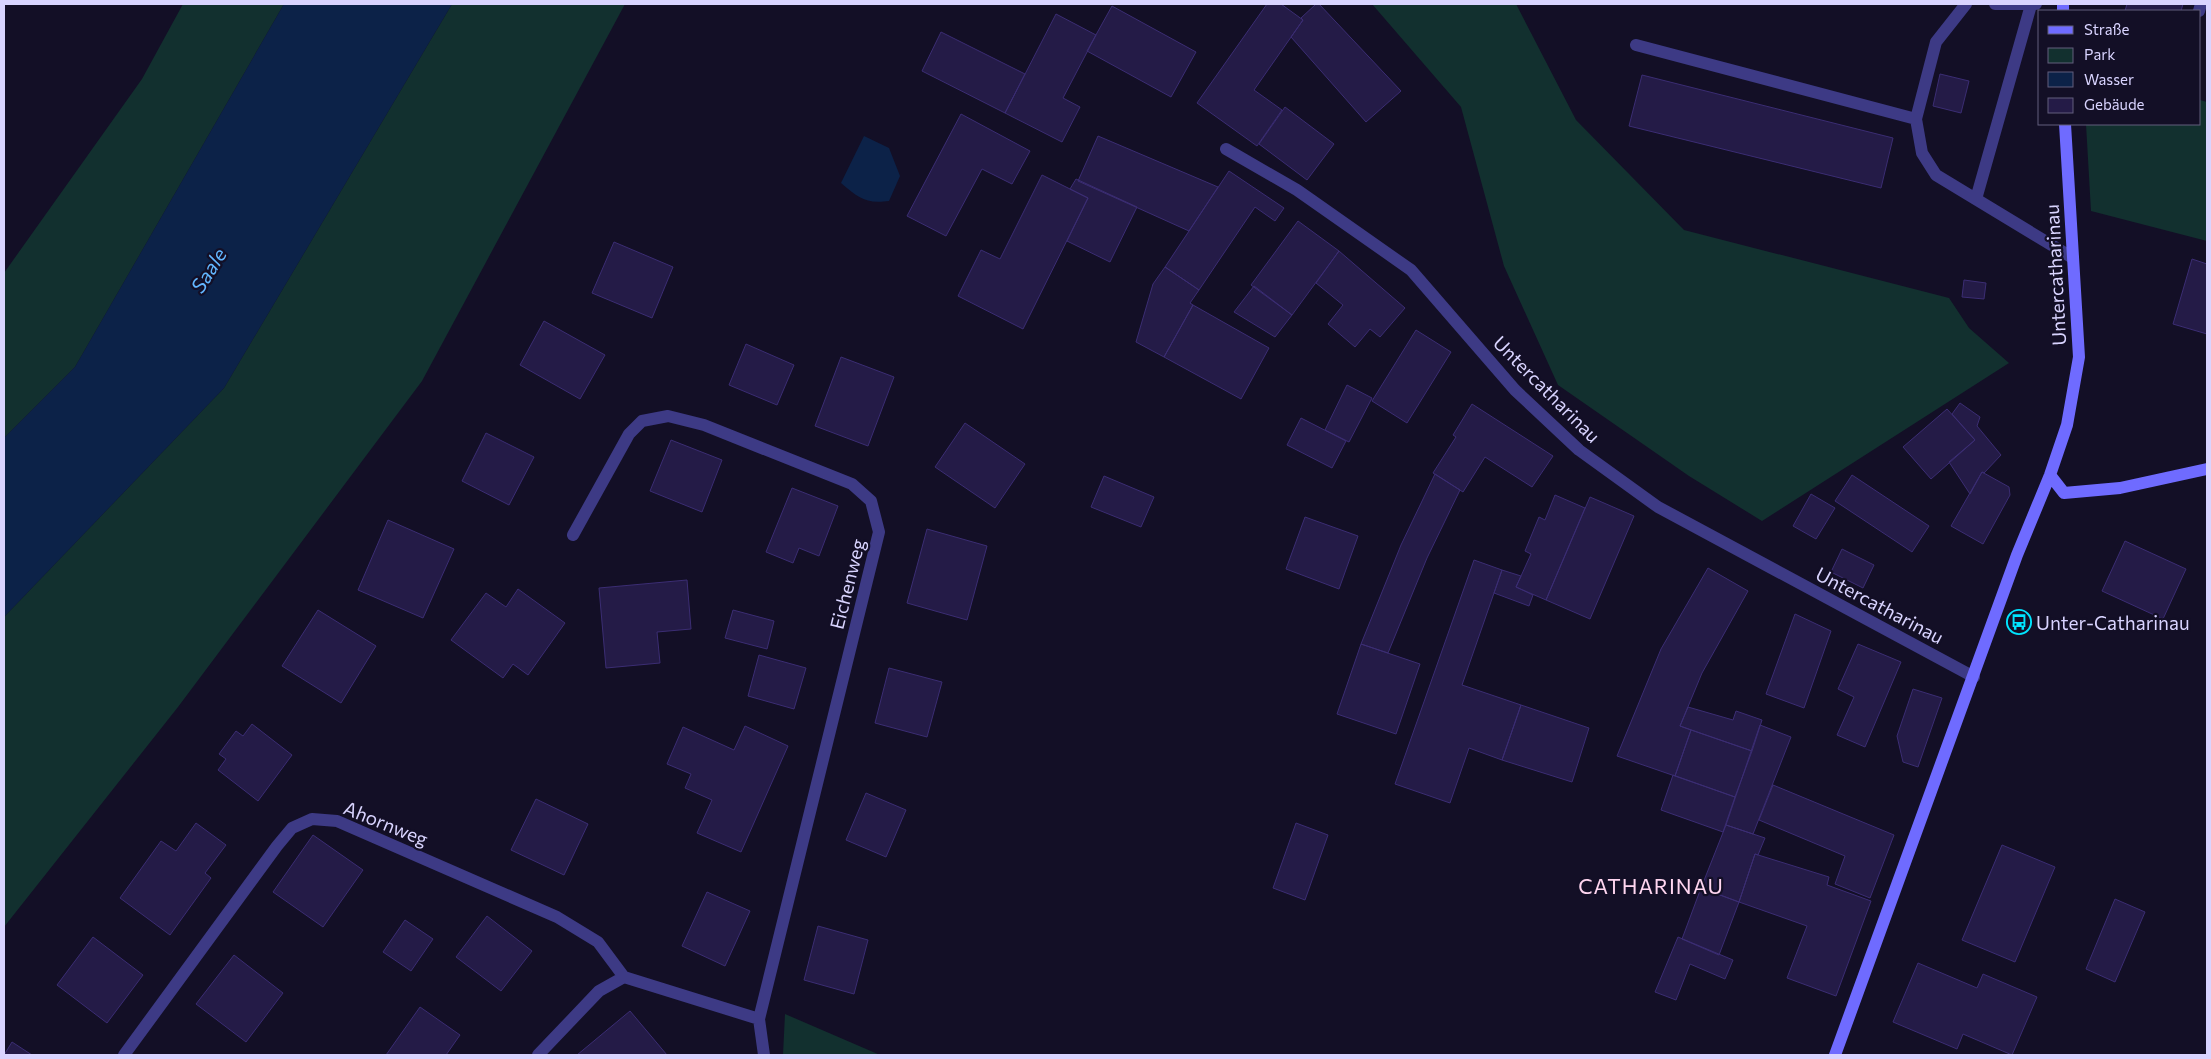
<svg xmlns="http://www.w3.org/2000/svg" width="2211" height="1059" viewBox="0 0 2211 1059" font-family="Commissioner,sans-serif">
<rect width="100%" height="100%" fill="#130f26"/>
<path fill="#12302f" d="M 183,4 L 284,4 L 75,367 L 4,438 L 4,273 L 142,79 Z
M 452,4 L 625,4 L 422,381 L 178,707 L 4,927 L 4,617 L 224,388 Z
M 1372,4 L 1516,4 L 1576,120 L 1684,230 L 1949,298 L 1969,328 L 2009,363 L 1762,521 L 1689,476 L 1558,385 L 1504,266 L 1461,107 Z
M 2200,100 L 2207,102 L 2207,241 L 2091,211 L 2086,124 L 2200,124 Z
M 785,1014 L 880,1055 L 783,1055 Z"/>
<path fill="#0c2248" d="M 284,4 L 452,4 L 224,388 L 4,617 L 4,438 L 75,367 Z
M 864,136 L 889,148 L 900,176 L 889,201 C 865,204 859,198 841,183 Z"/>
<path fill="#241b47" stroke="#3b2d73" d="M 1267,4 L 1281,4 L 1303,20 L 1254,90 L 1282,110 L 1257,146 L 1197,103 Z
M 1316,4 L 1319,4 L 1401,91 L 1366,122 L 1291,37 L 1303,20 L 1301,18 Z
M 2127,4 L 2183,4 L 2181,11 L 2125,11 Z
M 1112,6 L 1196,52 L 1171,97 L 1087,51 Z
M 1056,14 L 1096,35 L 1063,98 L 1080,107 L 1062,142 L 1005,113 Z
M 941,32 L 1025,74 L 1005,113 L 922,71 Z
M 1940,74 L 1969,81 L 1961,113 L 1933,106 Z
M 1642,75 L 1893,138 L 1881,188 L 1629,126 Z
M 1285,107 L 1334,144 L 1307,180 L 1259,144 Z
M 961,114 L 1030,151 L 1012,184 L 982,169 L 946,236 L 907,216 Z
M 1098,136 L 1218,187 L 1189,231 L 1078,181 Z
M 1229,171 L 1284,208 L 1275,221 L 1255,207 L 1199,290 L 1165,267 Z
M 1042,175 L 1088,198 L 1023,329 L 958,296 L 981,250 L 1000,259 Z
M 1076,179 L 1137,207 L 1110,262 L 1067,241 L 1088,198 L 1070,189 Z
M 1298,221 L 1339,251 L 1292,315 L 1251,285 Z
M 614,242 L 673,267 L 652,318 L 592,293 Z
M 1339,251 L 1405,308 L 1380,337 L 1370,329 L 1355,347 L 1328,324 L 1343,305 L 1316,283 Z
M 2192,259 L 2207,264 L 2207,334 L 2173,324 Z
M 1165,267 L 1199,290 L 1190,303 L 1193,305 L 1164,357 L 1136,342 L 1153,284 Z
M 1964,280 L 1986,283 L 1984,299 L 1962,297 Z
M 1254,286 L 1292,315 L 1275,337 L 1234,312 Z
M 1193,305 L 1269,348 L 1241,399 L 1164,357 Z
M 544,321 L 605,355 L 580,399 L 520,365 Z
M 1416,330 L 1451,352 L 1407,423 L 1372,401 Z
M 746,344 L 794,365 L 777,405 L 729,385 Z
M 841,357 L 894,377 L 868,446 L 815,426 Z
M 1347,385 L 1372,398 L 1349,442 L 1325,430 Z
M 1960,403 L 1980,417 L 1977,426 L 2001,455 L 1984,473 L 1982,472 L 1970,494 L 1949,462 L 1975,440 L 1952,414 Z
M 1472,404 L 1553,456 L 1532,487 L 1485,457 L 1463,492 L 1433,473 L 1456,437 L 1453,435 Z
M 1947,409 L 1975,440 L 1931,479 L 1903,447 Z
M 1301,418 L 1346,441 L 1332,468 L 1287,445 Z
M 965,423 L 1025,464 L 995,508 L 935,467 Z
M 486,433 L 534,457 L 509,505 L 462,481 Z
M 671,440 L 722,460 L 702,512 L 650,491 Z
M 1982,472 L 2009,487 L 2010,495 L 1983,544 L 1951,526 Z
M 1435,474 L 1460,490 L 1427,558 L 1388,653 L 1361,644 L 1401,545 Z
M 1852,475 L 1929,526 L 1912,552 L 1835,501 Z
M 1104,476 L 1154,497 L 1141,527 L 1091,507 Z
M 792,488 L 838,506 L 819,556 L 799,548 L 793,563 L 766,552 Z
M 1811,494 L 1835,508 L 1816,539 L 1793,526 Z
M 1555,495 L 1585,508 L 1546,600 L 1516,587 L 1531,554 L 1525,551 L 1539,517 L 1545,520 Z
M 1590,497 L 1634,516 L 1590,619 L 1546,600 Z
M 1305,517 L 1358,536 L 1339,589 L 1286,569 Z
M 388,520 L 454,549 L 423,618 L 358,590 Z
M 927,529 L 987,546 L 967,620 L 907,603 Z
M 2125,541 L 2186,569 L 2163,619 L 2102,591 Z
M 1842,549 L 1874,565 L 1863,588 L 1831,572 Z
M 1474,560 L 1502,570 L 1462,685 L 1521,705 L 1502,760 L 1469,748 L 1450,803 L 1395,784 Z
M 1708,568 L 1748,591 L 1702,673 L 1680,726 L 1691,730 L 1675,776 L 1617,756 L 1661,649 Z
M 1502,570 L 1521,576 L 1516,587 L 1533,595 L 1529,606 L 1494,593 Z
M 687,580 L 691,629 L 657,632 L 660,663 L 606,668 L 599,588 Z
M 518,589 L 565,623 L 528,675 L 513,664 L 503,678 L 451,640 L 486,593 L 506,607 Z
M 318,610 L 376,646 L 341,703 L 282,666 Z
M 733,610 L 774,621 L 767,649 L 725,638 Z
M 1795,614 L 1831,631 L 1804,708 L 1766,694 Z
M 1361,644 L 1420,664 L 1396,734 L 1337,714 Z
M 1858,644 L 1901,662 L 1865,747 L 1837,735 L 1854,697 L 1838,689 Z
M 759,655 L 806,668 L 794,709 L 748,696 Z
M 889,668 L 942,682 L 927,737 L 875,723 Z
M 1913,689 L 1942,698 L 1918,767 L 1903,762 L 1897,736 Z
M 1521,705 L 1589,728 L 1572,782 L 1502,760 Z
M 1688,707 L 1733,720 L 1736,711 L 1762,720 L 1752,751 L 1680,726 Z
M 252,724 L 292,755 L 258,801 L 218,770 L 226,759 L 219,754 L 236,731 L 243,736 Z
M 1760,725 L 1791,737 L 1753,834 L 1726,825 Z
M 745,726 L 788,746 L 741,852 L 697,833 L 712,800 L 685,788 L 691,774 L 667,764 L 683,727 L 734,750 Z
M 1691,730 L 1752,751 L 1735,797 L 1675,776 Z
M 1673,775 L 1735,797 L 1723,832 L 1661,810 Z
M 1773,785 L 1894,835 L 1870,898 L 1835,884 L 1845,856 L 1759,820 Z
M 866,793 L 906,810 L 886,857 L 846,840 Z
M 536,799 L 588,824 L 564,875 L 511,850 Z
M 196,823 L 226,845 L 205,873 L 211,878 L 170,935 L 120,898 L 161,841 L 176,851 Z
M 1296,823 L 1328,835 L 1305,900 L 1273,888 Z
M 1726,825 L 1765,838 L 1758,855 L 1755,854 L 1739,902 L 1701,888 Z
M 313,835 L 363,870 L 323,927 L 273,892 Z
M 2002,845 L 2055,867 L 2015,962 L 1962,940 Z
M 1755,854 L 1829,877 L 1827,885 L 1871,901 L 1836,996 L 1787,978 L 1807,926 L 1739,902 Z
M 1701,888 L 1739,902 L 1719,955 L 1682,939 Z
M 707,892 L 750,911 L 725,966 L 682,946 Z
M 2115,899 L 2145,912 L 2115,982 L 2086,969 Z
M 487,916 L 532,951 L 501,991 L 456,957 Z
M 405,920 L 433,939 L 411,971 L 383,952 Z
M 818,926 L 868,940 L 854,994 L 804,980 Z
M 93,937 L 143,975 L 107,1023 L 57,985 Z
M 1678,937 L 1733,960 L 1725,979 L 1690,964 L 1676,1000 L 1655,992 Z
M 234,955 L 283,993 L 246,1042 L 196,1004 Z
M 1918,963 L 1977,988 L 1983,974 L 2037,997 L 2012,1055 L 1963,1034 L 1957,1049 L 1893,1022 Z
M 420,1007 L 460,1035 L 446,1055 L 386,1055 Z
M 630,1011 L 667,1055 L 577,1055 Z
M 12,1042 L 32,1055 L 4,1055 Z"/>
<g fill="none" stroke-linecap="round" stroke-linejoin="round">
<path stroke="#3d3a85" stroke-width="12" d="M 1995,4 L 2036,4
M 2199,11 L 2201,4
M 1636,45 L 1916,119 L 1922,153 L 1936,175 L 2073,258
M 1916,119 L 1936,42 L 1966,4
M 1976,199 L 2031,5"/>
<path stroke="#3d3a85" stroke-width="12" d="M 1226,149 L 1297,190 L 1411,270 L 1515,390 L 1579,450 L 1658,507 L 1974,677
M 573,535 L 629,434 L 642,421 L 668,416 L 704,425 L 852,484 L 871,501 L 879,532 L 759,1019 L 764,1055
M 124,1055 L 277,846 L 292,828 L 312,819 L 337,821 L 557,917 L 598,942 L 624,977
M 538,1055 L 599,991 L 624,977 L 759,1019"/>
<path stroke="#6f6bff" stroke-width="12" d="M 2063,11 L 2063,4
M 2050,475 L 2064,493 L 2120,488 L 2207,469
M 1835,1055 L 2017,555 L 2050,475 L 2067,425 L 2079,357 L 2065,124"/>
</g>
<defs>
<symbol id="bus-ring" viewBox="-11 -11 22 22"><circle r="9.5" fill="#130f26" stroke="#00e5ff" stroke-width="1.5"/><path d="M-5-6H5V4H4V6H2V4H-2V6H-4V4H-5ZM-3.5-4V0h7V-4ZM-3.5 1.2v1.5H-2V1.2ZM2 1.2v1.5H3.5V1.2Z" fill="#00e5ff"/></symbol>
</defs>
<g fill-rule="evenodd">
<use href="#bus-ring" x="2005" y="608" width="28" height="28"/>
</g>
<g text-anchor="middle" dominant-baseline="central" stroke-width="4.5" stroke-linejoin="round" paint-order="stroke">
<g font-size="19" fill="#d9d4ff" stroke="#130f26">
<text transform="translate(2055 275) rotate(-93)">Untercatharinau</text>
<text transform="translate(1547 389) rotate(45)">Untercatharinau</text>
<text transform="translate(847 584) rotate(-76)">Eichenweg</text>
<text transform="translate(1880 605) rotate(28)">Untercatharinau</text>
<text transform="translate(386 823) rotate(22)">Ahornweg</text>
</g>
<g font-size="19" fill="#d9d4ff" stroke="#130f26" text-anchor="start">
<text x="2036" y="622">Unter-Catharinau</text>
</g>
<g font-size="20" font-style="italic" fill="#62b6ff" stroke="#130f26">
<text transform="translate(208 270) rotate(-58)">Saale</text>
</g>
<g font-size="21" letter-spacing="1" fill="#ffd6f0" stroke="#130f26">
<text x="1651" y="885">CATHARINAU</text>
</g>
</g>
<rect width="2211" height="1059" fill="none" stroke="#d9d4ff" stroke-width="10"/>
<rect x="2038" y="10" width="162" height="115" fill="#130f26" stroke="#625e7d"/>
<rect x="2048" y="26" width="25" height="8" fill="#6f6bff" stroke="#625e7d"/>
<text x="2084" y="35" font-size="15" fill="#d9d4ff">Straße</text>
<rect x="2048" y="48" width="25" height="15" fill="#12302f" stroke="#625e7d"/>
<text x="2084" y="60" font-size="15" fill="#d9d4ff">Park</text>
<rect x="2048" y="72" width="25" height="15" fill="#0c2248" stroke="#625e7d"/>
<text x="2084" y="85" font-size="15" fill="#d9d4ff">Wasser</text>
<rect x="2048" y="98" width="25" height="15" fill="#241b47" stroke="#625e7d"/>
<text x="2084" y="110" font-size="15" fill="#d9d4ff">Gebäude</text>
</svg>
